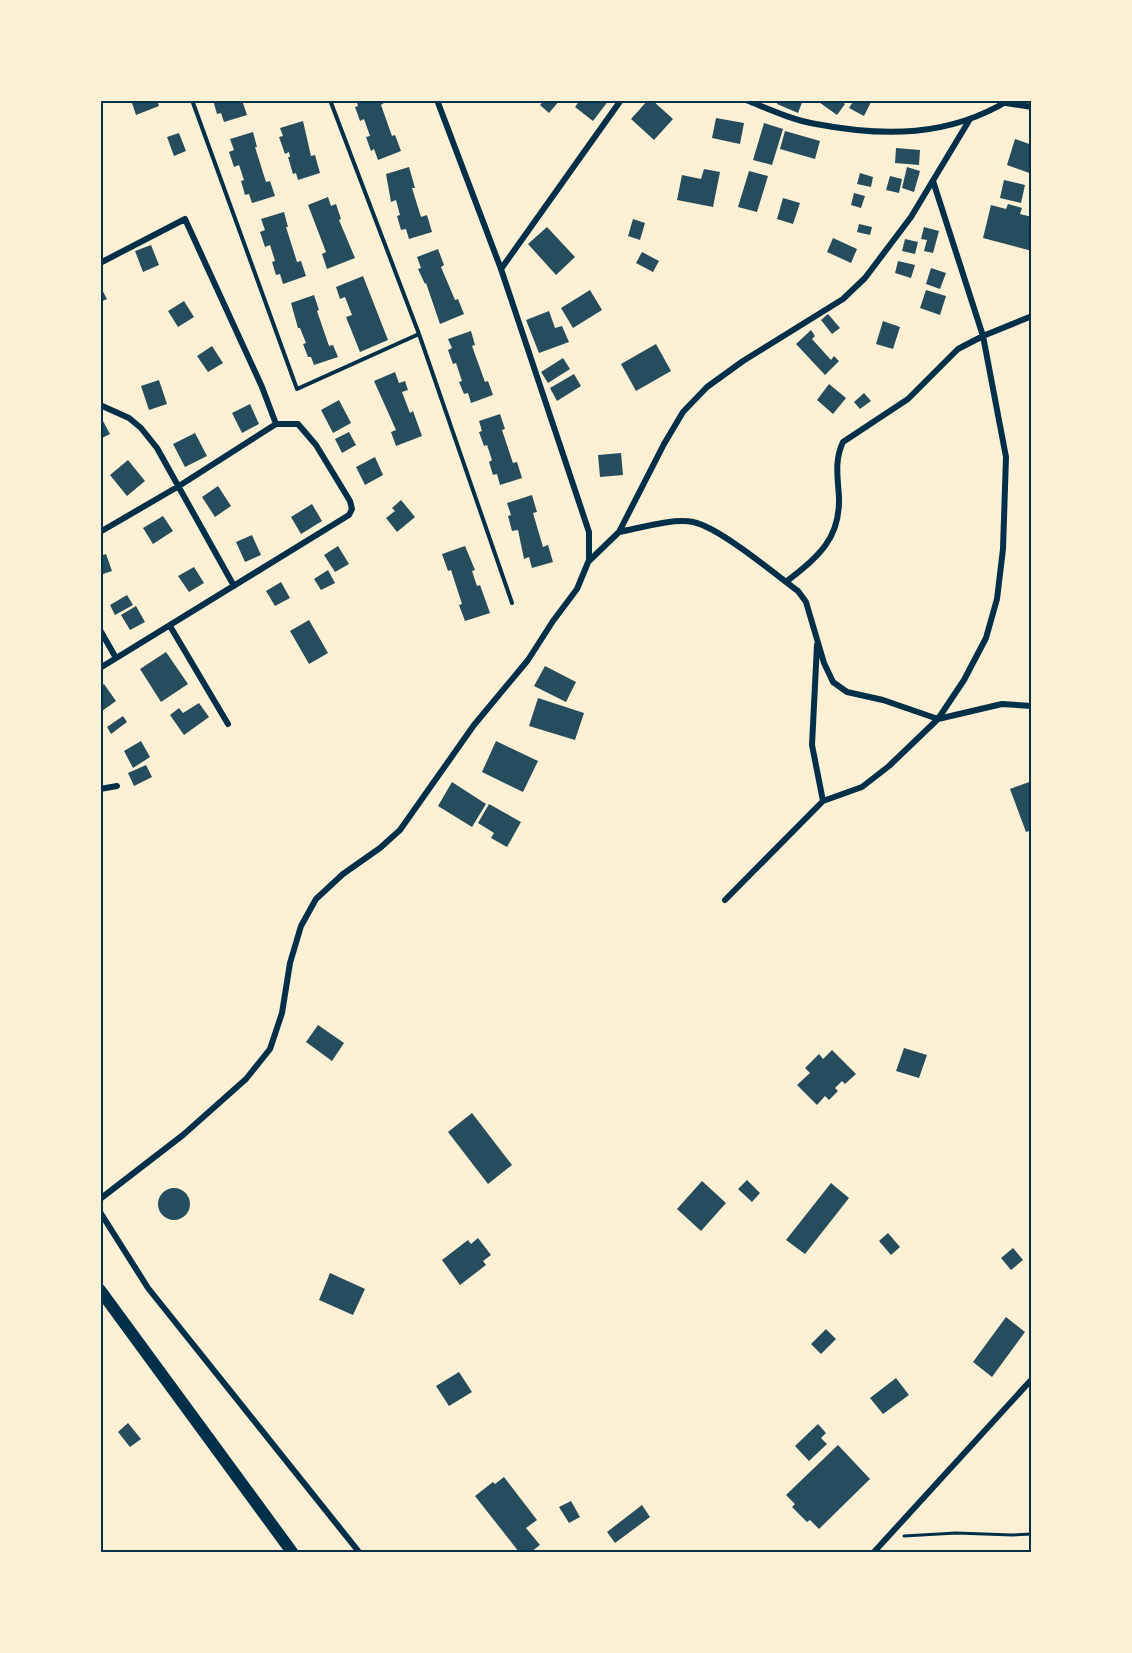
<svg xmlns="http://www.w3.org/2000/svg" width="1132" height="1653" viewBox="0 0 1132 1653" font-family="Overpass,sans-serif">
<rect width="100%" height="100%" fill="#fdf0d5"/>
<path fill="#264d5e" d="M 131,100 L 157,100 L 159,106 L 136,115 Z
M 213,100 L 242,100 L 247,115 L 224,122 L 221,113 L 217,114 Z
M 356,100 L 383,100 L 384,103 L 381,105 L 392,136 L 395,135 L 401,151 L 378,160 L 374,149 L 371,151 L 366,137 L 370,136 L 364,119 L 360,121 L 355,107 L 358,106 Z
M 544,100 L 560,100 L 549,113 L 540,105 Z
M 580,100 L 609,100 L 593,121 L 575,107 Z
M 648,100 L 652,100 L 673,119 L 654,140 L 631,119 Z
M 778,100 L 803,100 L 798,113 L 777,104 Z
M 816,100 L 840,100 L 845,104 L 837,115 Z
M 854,100 L 872,100 L 864,116 L 849,108 Z
M 716,118 L 744,123 L 740,144 L 712,138 Z
M 303,121 L 311,156 L 315,155 L 320,173 L 298,180 L 296,173 L 293,174 L 288,157 L 290,157 L 289,152 L 285,154 L 279,137 L 283,136 L 280,128 Z
M 764,123 L 783,129 L 772,165 L 753,160 Z
M 785,131 L 820,141 L 815,159 L 780,149 Z
M 253,132 L 257,147 L 255,147 L 266,182 L 270,181 L 275,196 L 252,203 L 249,194 L 245,195 L 241,181 L 244,180 L 239,165 L 234,167 L 229,152 L 234,150 L 230,139 Z
M 179,133 L 186,151 L 174,156 L 167,137 Z
M 1015,139 L 1032,145 L 1032,174 L 1007,165 Z
M 896,148 L 920,150 L 919,165 L 895,163 Z
M 409,167 L 415,188 L 412,188 L 421,217 L 427,215 L 432,232 L 409,239 L 406,229 L 401,230 L 397,216 L 400,215 L 396,200 L 391,202 L 386,174 Z
M 907,167 L 920,171 L 914,192 L 902,188 Z
M 704,169 L 720,172 L 713,207 L 677,200 L 682,175 L 701,179 Z
M 749,171 L 768,176 L 757,212 L 738,207 Z
M 860,173 L 873,177 L 871,187 L 857,184 Z
M 890,176 L 902,179 L 899,193 L 886,190 Z
M 1004,180 L 1025,185 L 1021,203 L 1000,198 Z
M 854,193 L 865,196 L 861,208 L 851,205 Z
M 328,197 L 331,206 L 336,204 L 341,219 L 339,220 L 355,258 L 327,269 L 322,254 L 326,252 L 308,205 Z
M 783,198 L 800,203 L 793,224 L 777,219 Z
M 1008,204 L 1022,208 L 1020,214 L 1032,217 L 1032,251 L 983,238 L 991,205 L 1006,209 Z
M 284,212 L 288,227 L 286,227 L 297,262 L 301,261 L 306,276 L 283,284 L 280,274 L 276,275 L 272,262 L 275,261 L 270,245 L 265,247 L 260,232 L 265,230 L 261,219 Z
M 633,219 L 645,223 L 640,240 L 628,236 Z
M 859,224 L 872,227 L 870,235 L 857,232 Z
M 547,227 L 575,257 L 556,275 L 528,244 Z
M 924,227 L 939,231 L 933,253 L 924,251 L 927,240 L 921,239 Z
M 833,238 L 857,249 L 851,263 L 827,252 Z
M 905,239 L 918,242 L 915,254 L 902,251 Z
M 151,245 L 159,265 L 143,272 L 135,251 Z
M 438,249 L 444,265 L 441,267 L 455,300 L 458,299 L 464,314 L 440,324 L 426,283 L 425,284 L 418,269 L 421,268 L 417,257 Z
M 642,252 L 659,261 L 653,272 L 636,263 Z
M 898,261 L 915,265 L 911,278 L 895,273 Z
M 931,268 L 946,273 L 940,289 L 926,284 Z
M 363,276 L 388,340 L 360,352 L 346,317 L 352,315 L 345,297 L 340,299 L 336,287 Z
M 100,286 L 107,299 L 100,302 Z
M 590,290 L 602,310 L 573,328 L 561,308 Z
M 926,290 L 946,296 L 940,315 L 920,308 Z
M 314,295 L 319,310 L 317,311 L 329,346 L 333,345 L 338,357 L 314,365 L 311,357 L 308,357 L 303,344 L 306,343 L 300,328 L 298,328 L 291,303 Z
M 184,301 L 194,317 L 178,327 L 168,311 Z
M 549,311 L 555,328 L 562,326 L 569,342 L 539,353 L 526,320 Z
M 828,314 L 840,328 L 832,334 L 821,320 Z
M 883,321 L 900,327 L 893,349 L 876,344 Z
M 811,330 L 815,336 L 812,339 L 831,360 L 834,356 L 839,361 L 825,375 L 796,344 Z
M 471,331 L 475,345 L 472,346 L 485,382 L 488,381 L 493,395 L 471,403 L 468,393 L 464,394 L 459,382 L 462,381 L 456,363 L 453,364 L 448,350 L 452,348 L 448,339 Z
M 656,344 L 671,371 L 636,391 L 621,364 Z
M 212,346 L 223,363 L 208,372 L 197,356 Z
M 563,358 L 570,369 L 548,383 L 541,372 Z
M 395,372 L 399,383 L 405,381 L 408,390 L 402,392 L 410,413 L 413,411 L 422,436 L 396,446 L 391,432 L 396,430 L 374,381 Z
M 574,374 L 581,386 L 557,401 L 550,388 Z
M 159,380 L 167,404 L 149,410 L 141,386 Z
M 829,384 L 846,398 L 833,414 L 817,400 Z
M 864,393 L 871,401 L 860,409 L 854,402 Z
M 339,400 L 351,423 L 333,433 L 321,410 Z
M 250,404 L 259,424 L 242,433 L 232,413 Z
M 500,414 L 505,429 L 502,430 L 513,463 L 517,462 L 522,478 L 500,485 L 497,474 L 493,475 L 489,462 L 492,460 L 487,445 L 484,446 L 479,432 L 482,431 L 479,421 Z
M 103,421 L 110,434 L 100,439 L 100,422 Z
M 349,432 L 356,445 L 342,453 L 335,439 Z
M 195,433 L 207,456 L 185,467 L 173,444 Z
M 621,453 L 623,475 L 600,477 L 598,455 Z
M 375,457 L 383,475 L 365,485 L 356,467 Z
M 128,460 L 145,481 L 127,496 L 110,475 Z
M 218,486 L 231,506 L 215,517 L 202,497 Z
M 532,495 L 537,512 L 533,513 L 543,547 L 548,545 L 553,562 L 532,568 L 529,557 L 524,559 L 518,530 L 512,531 L 508,516 L 511,515 L 507,503 Z
M 401,500 L 415,517 L 397,532 L 386,518 L 395,511 L 392,508 Z
M 312,504 L 322,521 L 301,534 L 291,517 Z
M 163,516 L 173,531 L 153,544 L 143,528 Z
M 252,535 L 261,555 L 245,562 L 236,542 Z
M 338,546 L 349,564 L 335,572 L 324,555 Z
M 465,546 L 475,570 L 472,571 L 477,586 L 480,585 L 490,613 L 465,621 L 459,605 L 462,604 L 451,570 L 448,571 L 442,554 Z
M 106,554 L 112,571 L 100,575 L 100,556 Z
M 194,567 L 204,583 L 189,592 L 178,576 Z
M 328,570 L 335,583 L 321,590 L 314,579 Z
M 281,582 L 290,598 L 275,606 L 266,591 Z
M 127,595 L 133,605 L 115,615 L 110,605 Z
M 136,606 L 145,622 L 130,630 L 121,615 Z
M 309,620 L 328,653 L 309,664 L 290,631 Z
M 166,652 L 188,684 L 161,702 L 140,669 Z
M 545,666 L 576,682 L 566,702 L 534,686 Z
M 104,684 L 116,701 L 102,711 L 100,708 L 100,686 Z
M 538,698 L 584,713 L 575,740 L 529,726 Z
M 199,703 L 209,717 L 184,735 L 170,715 L 179,708 L 183,713 Z
M 123,716 L 127,722 L 111,734 L 107,727 Z
M 141,741 L 150,757 L 133,768 L 124,751 Z
M 496,741 L 538,761 L 523,792 L 482,772 Z
M 146,765 L 152,777 L 134,786 L 128,773 Z
M 1032,781 L 1032,830 L 1026,832 L 1010,789 Z
M 452,782 L 486,804 L 472,827 L 438,806 Z
M 489,804 L 521,822 L 507,847 L 491,838 L 494,833 L 478,823 Z
M 318,1025 L 344,1043 L 332,1061 L 306,1042 Z
M 904,1048 L 927,1055 L 919,1078 L 896,1071 Z
M 832,1050 L 856,1074 L 845,1084 L 842,1081 L 835,1088 L 838,1091 L 829,1100 L 825,1096 L 817,1105 L 797,1085 L 810,1073 L 805,1068 L 819,1054 L 823,1059 Z
M 472,1113 L 512,1165 L 488,1184 L 448,1132 Z
M 747,1180 L 760,1193 L 752,1202 L 738,1189 Z
M 702,1181 L 726,1203 L 701,1231 L 677,1209 Z
M 831,1183 L 849,1198 L 805,1254 L 786,1240 Z
M158 1204a16 16 0 1 1 32 0a16 16 0 1 1-32 0Z
M 888,1233 L 900,1247 L 891,1255 L 879,1241 Z
M 478,1238 L 491,1255 L 483,1261 L 486,1265 L 460,1285 L 442,1260 L 468,1240 L 471,1244 Z
M 1013,1248 L 1023,1260 L 1011,1270 L 1001,1258 Z
M 330,1273 L 365,1289 L 353,1315 L 319,1300 Z
M 1006,1317 L 1025,1332 L 992,1377 L 973,1362 Z
M 826,1329 L 836,1339 L 821,1354 L 811,1344 Z
M 459,1372 L 472,1392 L 449,1406 L 436,1386 Z
M 896,1378 L 909,1395 L 883,1414 L 870,1398 Z
M 128,1423 L 141,1439 L 130,1447 L 118,1432 Z
M 818,1424 L 826,1433 L 821,1438 L 827,1444 L 809,1461 L 795,1446 Z
M 838,1445 L 870,1479 L 819,1529 L 810,1520 L 807,1522 L 792,1507 L 795,1504 L 786,1495 Z
M 504,1477 L 537,1520 L 526,1528 L 540,1545 L 531,1552 L 519,1552 L 475,1496 L 493,1482 L 495,1484 Z
M 571,1501 L 580,1517 L 569,1523 L 559,1507 Z
M 642,1505 L 650,1517 L 615,1543 L 607,1532 Z"/>
<g fill="none" stroke-linecap="round" stroke-linejoin="round">
<path stroke="#003049" stroke-width="3" d="M 904,1536 L 956,1533 L 1012,1535 L 1032,1534"/>
<path stroke="#003049" stroke-width="4" d="M 192,100 L 297,389 L 419,334
M 330,100 L 419,334 L 512,603"/>
<path stroke="#003049" stroke-width="6" d="M 746,100 C 769,109 792,120 816,124 C 884,137 949,137 1009,100
M 1006,103 L 1032,107
M 100,263 L 185,219 L 262,387 L 276,424 L 298,424 L 316,445 L 350,501 L 352,509 L 349,515 L 100,668
M 501,269 L 621,100
M 100,405 L 129,418 L 141,428 L 157,448 L 234,586
M 100,532 L 179,486 L 276,424
M 619,532 C 640,528 673,518 693,522 C 719,527 775,574 798,591 L 806,602 L 824,663 L 833,682 L 847,692 L 883,700 L 938,719 L 1002,704 L 1032,706
M 589,561 L 619,532 L 664,444 L 683,412 L 707,387 L 743,361 L 843,299 L 865,278 L 911,217 L 970,119
M 786,582 C 816,558 840,541 839,498 C 838,478 834,461 843,442 L 908,399 L 958,349 L 983,336 L 1032,316
M 170,626 L 228,724
M 100,630 L 116,658
M 100,789 L 117,786
M 823,801 L 862,787 L 889,766 L 938,719 L 964,680 L 986,638 L 997,599 L 1003,549 L 1006,457 L 983,336 L 933,181
M 725,900 L 823,801 L 812,745 L 817,645
M 100,1199 L 183,1135 L 246,1079 L 270,1049 L 282,1013 L 290,963 L 301,926 L 316,899 L 343,874 L 380,848 L 400,830 L 474,725 L 528,660 L 553,621 L 577,589 L 589,560 L 589,532 L 501,269 L 437,100
M 100,1212 L 148,1288 L 359,1552
M 874,1552 L 1032,1379"/>
<path stroke="#003049" stroke-width="12" d="M 100,1290 L 292,1552"/>
</g>
<rect width="1132" height="1653" fill="none" stroke="#fdf0d5" stroke-width="204"/>
<rect x="102" y="102" width="928" height="1449" fill="none" stroke="#003049" stroke-width="2"/>
</svg>
